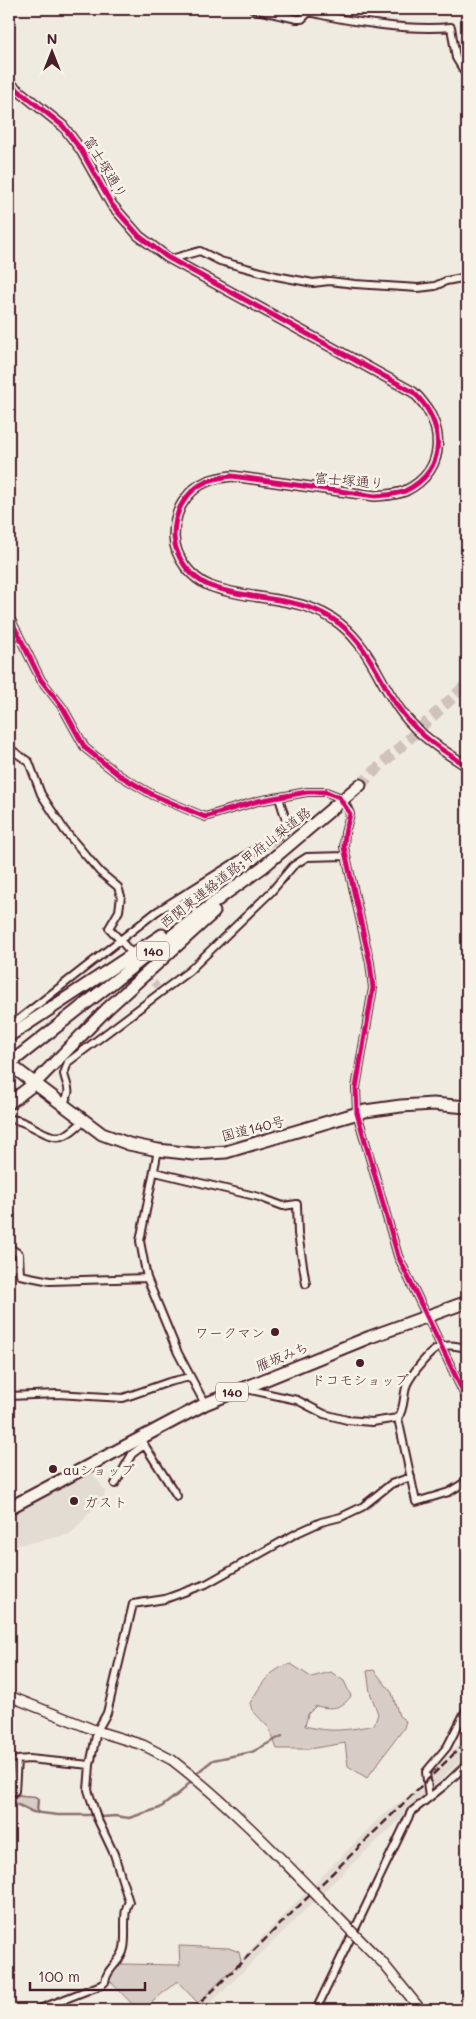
<svg xmlns="http://www.w3.org/2000/svg" width="476" height="2019" viewBox="0 0 476 2019" font-family="Mali,'Klee One',sans-serif">
<rect width="100%" height="100%" fill="#f0ebe0"/>
<filter id="ink" filterUnits="userSpaceOnUse"><feTurbulence type="fractalNoise" baseFrequency=".02" numOctaves="2"/><feDisplacementMap in="SourceGraphic" scale="10" xChannelSelector="R" yChannelSelector="G"/><feConvolveMatrix kernelMatrix="1 2 1 2 8 2 1 2 1" color-interpolation-filters="sRGB"/></filter>
<g filter="url(#ink)">
<path fill="#e3dcd2" d="M 88,1466 L 105,1491 L 104,1497 L 71,1534 L 9,1547 L 9,1508 Z
M 467,1737 L 467,1755 L 385,1834 L 352,1864 L 204,2010 L 191,2010 L 380,1817 L 408,1796 Z"/>
<path fill="#d8cdc6" stroke="#917678" d="M 291,1664 L 311,1677 L 331,1672 L 344,1681 L 351,1696 C 341,1710 331,1709 316,1706 L 308,1714 L 305,1726 C 329,1733 350,1730 374,1725 L 378,1714 L 370,1692 L 367,1671 L 374,1670 L 392,1693 L 399,1716 L 406,1721 L 404,1728 L 367,1778 L 348,1766 L 345,1743 L 309,1749 L 277,1749 L 269,1728 L 252,1710 L 250,1703 C 262,1684 268,1670 291,1664 Z
M 13,1794 L 35,1797 L 38,1799 L 37,1813 L 30,1811 L 12,1802 L 9,1803 L 9,1795 Z
M 179,1946 L 229,1948 L 239,1952 L 241,1961 L 198,2003 L 177,1981 L 143,2010 L 138,2010 L 107,1978 L 120,1964 L 180,1965 Z"/>
<g fill="none" stroke-linecap="round" stroke-linejoin="round">
<path stroke="#8b6f72" stroke-width="2.5" d="M 465,1352 L 467,1353
M 198,1772 L 213,1760 L 252,1752 L 282,1736
M 9,1795 L 35,1797 L 38,1799 L 37,1813
M 9,1803 L 12,1802 L 33,1812 L 58,1815 L 92,1815
M 102,1817 L 115,1816 L 129,1818 L 160,1808 L 182,1791 L 191,1781"/>
<path stroke="#cfc2bc" stroke-width="6" stroke-dasharray="6 3" stroke-linecap="butt" d="M 137,961 L 161,991"/>
<path stroke="#cfc2bc" stroke-width="11" stroke-dasharray="11 5.5" stroke-linecap="butt" d="M 360,785 L 467,684"/>
<defs>
<path id="street" d="M 253,9 L 297,19 L 302,19 L 309,12 C 350,22 410,31 451,27 L 456,58 L 467,76
M 171,259 L 200,251 L 220,261 L 276,276 L 313,283 L 329,281 L 355,284 L 418,288 L 435,286 L 446,281 L 467,277
M 9,616 L 41,680 L 63,708 L 85,748 L 119,775 L 153,795 L 205,817 L 258,801 L 307,792 L 326,792 L 339,797
M 9,748 L 29,762 L 41,794 L 65,831 L 100,872 L 118,887 L 121,896 L 119,911 L 109,928 L 129,950
M 347,807 L 350,814 L 345,833 L 344,847 L 370,963 L 373,988 L 356,1088 L 357,1113 L 398,1256 L 467,1400
M 9,1027 L 156,912 L 285,831 L 287,823 L 279,798
M 63,1105 C 72,1088 68,1091 64,1074 L 68,1062 L 189,971 L 271,892 L 293,866 L 307,857 L 346,856
M 9,1119 C 29,1119 49,1143 65,1135 C 73,1132 77,1125 85,1121
M 158,1150 L 140,1241 L 147,1278 L 178,1353 L 205,1404
M 155,1172 L 259,1197 L 283,1206 L 297,1204 L 298,1234 L 306,1284
M 9,1247 L 19,1254 L 20,1275 L 50,1281 L 147,1278
M 467,1349 C 460,1346 448,1344 440,1347 C 429,1351 412,1374 407,1384 C 403,1395 405,1408 398,1418 L 416,1502 L 449,1492 L 467,1481
M 246,1389 L 297,1400 L 324,1414 L 347,1420 L 372,1422 L 398,1418
M 9,1396 L 57,1394 L 123,1398 L 169,1382 L 190,1377
M 140,1438 L 177,1496
M 115,1484 L 132,1454 L 144,1445
M 9,1792 L 15,1791 L 17,1760 L 29,1759 L 90,1765
M 429,1798 L 426,1772 L 447,1747 L 467,1708
M 37,2010 L 101,1985 L 105,1982 C 106,1968 122,1962 124,1948 C 127,1936 122,1910 129,1902 L 114,1854 L 97,1818 L 88,1790 L 90,1765 L 97,1731 L 107,1713 L 133,1604 L 165,1599 L 206,1584 L 297,1533 L 321,1522 L 341,1517 L 362,1507 L 391,1484 L 411,1477
M 316,2010 L 411,1812 L 445,1785 L 467,1764"/>
<path id="secondary" d="M 9,83 L 63,126 L 81,150 L 112,205 L 139,236 L 167,257 L 413,392 C 445,421 449,470 405,491 C 396,495 385,495 375,496 L 232,476 C 213,478 198,482 186,498 C 177,509 174,522 174,537 C 175,558 191,578 210,586 C 253,602 302,594 340,624 C 372,650 379,683 403,714 C 420,736 443,751 467,766
M 9,1696 L 97,1731 L 143,1745 L 172,1760
M 382,1962 L 421,2010"/>
<path id="highway" d="M 9,1036 L 162,935
M 9,1064 L 102,1134 L 129,1144 L 158,1150 L 194,1154 L 226,1152 L 365,1111 L 401,1106 L 433,1104 L 467,1107
M 9,1064 L 225,894 L 263,867 L 360,785
M 9,1103 L 34,1084 L 107,1009 L 214,912
M 9,1508 L 205,1404 L 370,1337 L 467,1302"/>
</defs>
<use href="#street" stroke="#4a1f2b" stroke-width="10"/>
<use href="#secondary" stroke="#4a1f2b" stroke-width="12"/>
<use href="#highway" stroke="#4a1f2b" stroke-width="15"/>
<use href="#street" stroke="#f7f3e8" stroke-width="6"/>
<use href="#secondary" stroke="#f7f3e8" stroke-width="9"/>
<use href="#highway" stroke="#f7f3e8" stroke-width="11"/>
<path stroke="#4a1f2b" stroke-width="2.5" stroke-dasharray="8 4" stroke-linecap="butt" d="M 193,2010 L 467,1741"/>
<defs>
<path id="secondary-bridge" d="M 172,1760 C 250,1820 313,1894 382,1962"/>
</defs>
<use href="#secondary-bridge" stroke="#4a1f2b" stroke-width="12" stroke-linecap="butt"/>
<use href="#secondary-bridge" stroke="#f7f3e8" stroke-width="9"/>
<defs>
<path id="cycleway" d="M 9,83 L 63,126 L 81,150 L 112,205 L 139,236 L 167,257 L 413,392 C 445,421 449,470 405,491 C 396,495 385,495 375,496 L 232,476 C 213,478 198,482 186,498 C 177,509 174,522 174,537 C 175,558 191,578 210,586 C 253,602 302,594 340,624 C 372,650 379,683 403,714 C 420,736 443,751 467,766
M 9,616 L 41,680 L 63,708 L 85,748 L 119,775 L 153,795 L 205,817 L 258,801 L 307,792 L 326,792 L 339,797 L 350,814 L 345,833 L 344,847 L 370,963 L 373,988 L 356,1088 L 357,1113 L 398,1256 L 467,1400"/>
</defs>
<use href="#cycleway" stroke="#f7f3e8" stroke-width="8"/>
<use href="#cycleway" stroke="#d6006c" stroke-width="5"/>
</g>
</g>
<g fill="#4a1f2b" stroke="#f7f3e8" stroke-width="2">
<circle cx="275" cy="1332" r="5"/>
<circle cx="360" cy="1363" r="5"/>
<circle cx="53" cy="1469" r="5"/>
<circle cx="74" cy="1501" r="5"/>
</g>
<g text-anchor="middle" dominant-baseline="central" stroke-width="5" stroke-linejoin="round" paint-order="stroke">
<g fill="#f7f3e8" stroke="#7e5f64" stroke-width="1">
<rect x="137" y="941.5" width="32" height="19" rx="4"/>
<rect x="216" y="1382.5" width="32" height="19" rx="4"/>
</g>
<g font-size="12" font-weight="bold" fill="#4a1f2b">
<text x="153" y="951">140</text>
<text x="232" y="1392">140</text>
</g>
<g font-size="14" fill="#4a1f2b" stroke="#f7f3e8">
<text transform="translate(106 167) rotate(59)">富士塚通り</text>
<text transform="translate(349 480) rotate(5)">富士塚通り</text>
<text transform="translate(235 867) rotate(-38)">西関東連絡道路;甲府山梨道路</text>
<text transform="translate(253 1128) rotate(-14)">国道140号</text>
<text transform="translate(282 1356) rotate(-22)">雁坂みち</text>
</g>
<g font-size="14" fill="#4a1f2b" stroke="#f7f3e8" text-anchor="start">
<text x="265" y="1332" text-anchor="end">ワークマン</text>
<text x="360" y="1379" text-anchor="middle">ドコモショップ</text>
<text x="63" y="1469">auショップ</text>
<text x="84" y="1501">ガスト</text>
</g>
</g>
<rect width="476" height="2019" fill="none" stroke="#f7f3e8" stroke-width="30"/>
<rect x="15" y="15" width="446" height="1989" fill="none" stroke="#4a1f2b" stroke-width="2" filter="url(#ink)"/>
<g transform="translate(52 52)" stroke="#f7f3e8" stroke-width="4" paint-order="stroke">
<path d="M0-4L9 19L0 12L-9 19Z" fill="#4a1f2b"/>
<text y="-8" font-size="14" font-weight="bold" text-anchor="middle" fill="#4a1f2b">N</text>
</g>
<path d="M30 1982v8h115v-8" fill="none" stroke="#4a1f2b" stroke-width="2.5"/>
<text x="38" y="1982" font-size="15" fill="#4a1f2b" stroke="#f7f3e8" stroke-width="4" paint-order="stroke">100 m</text>
</svg>
